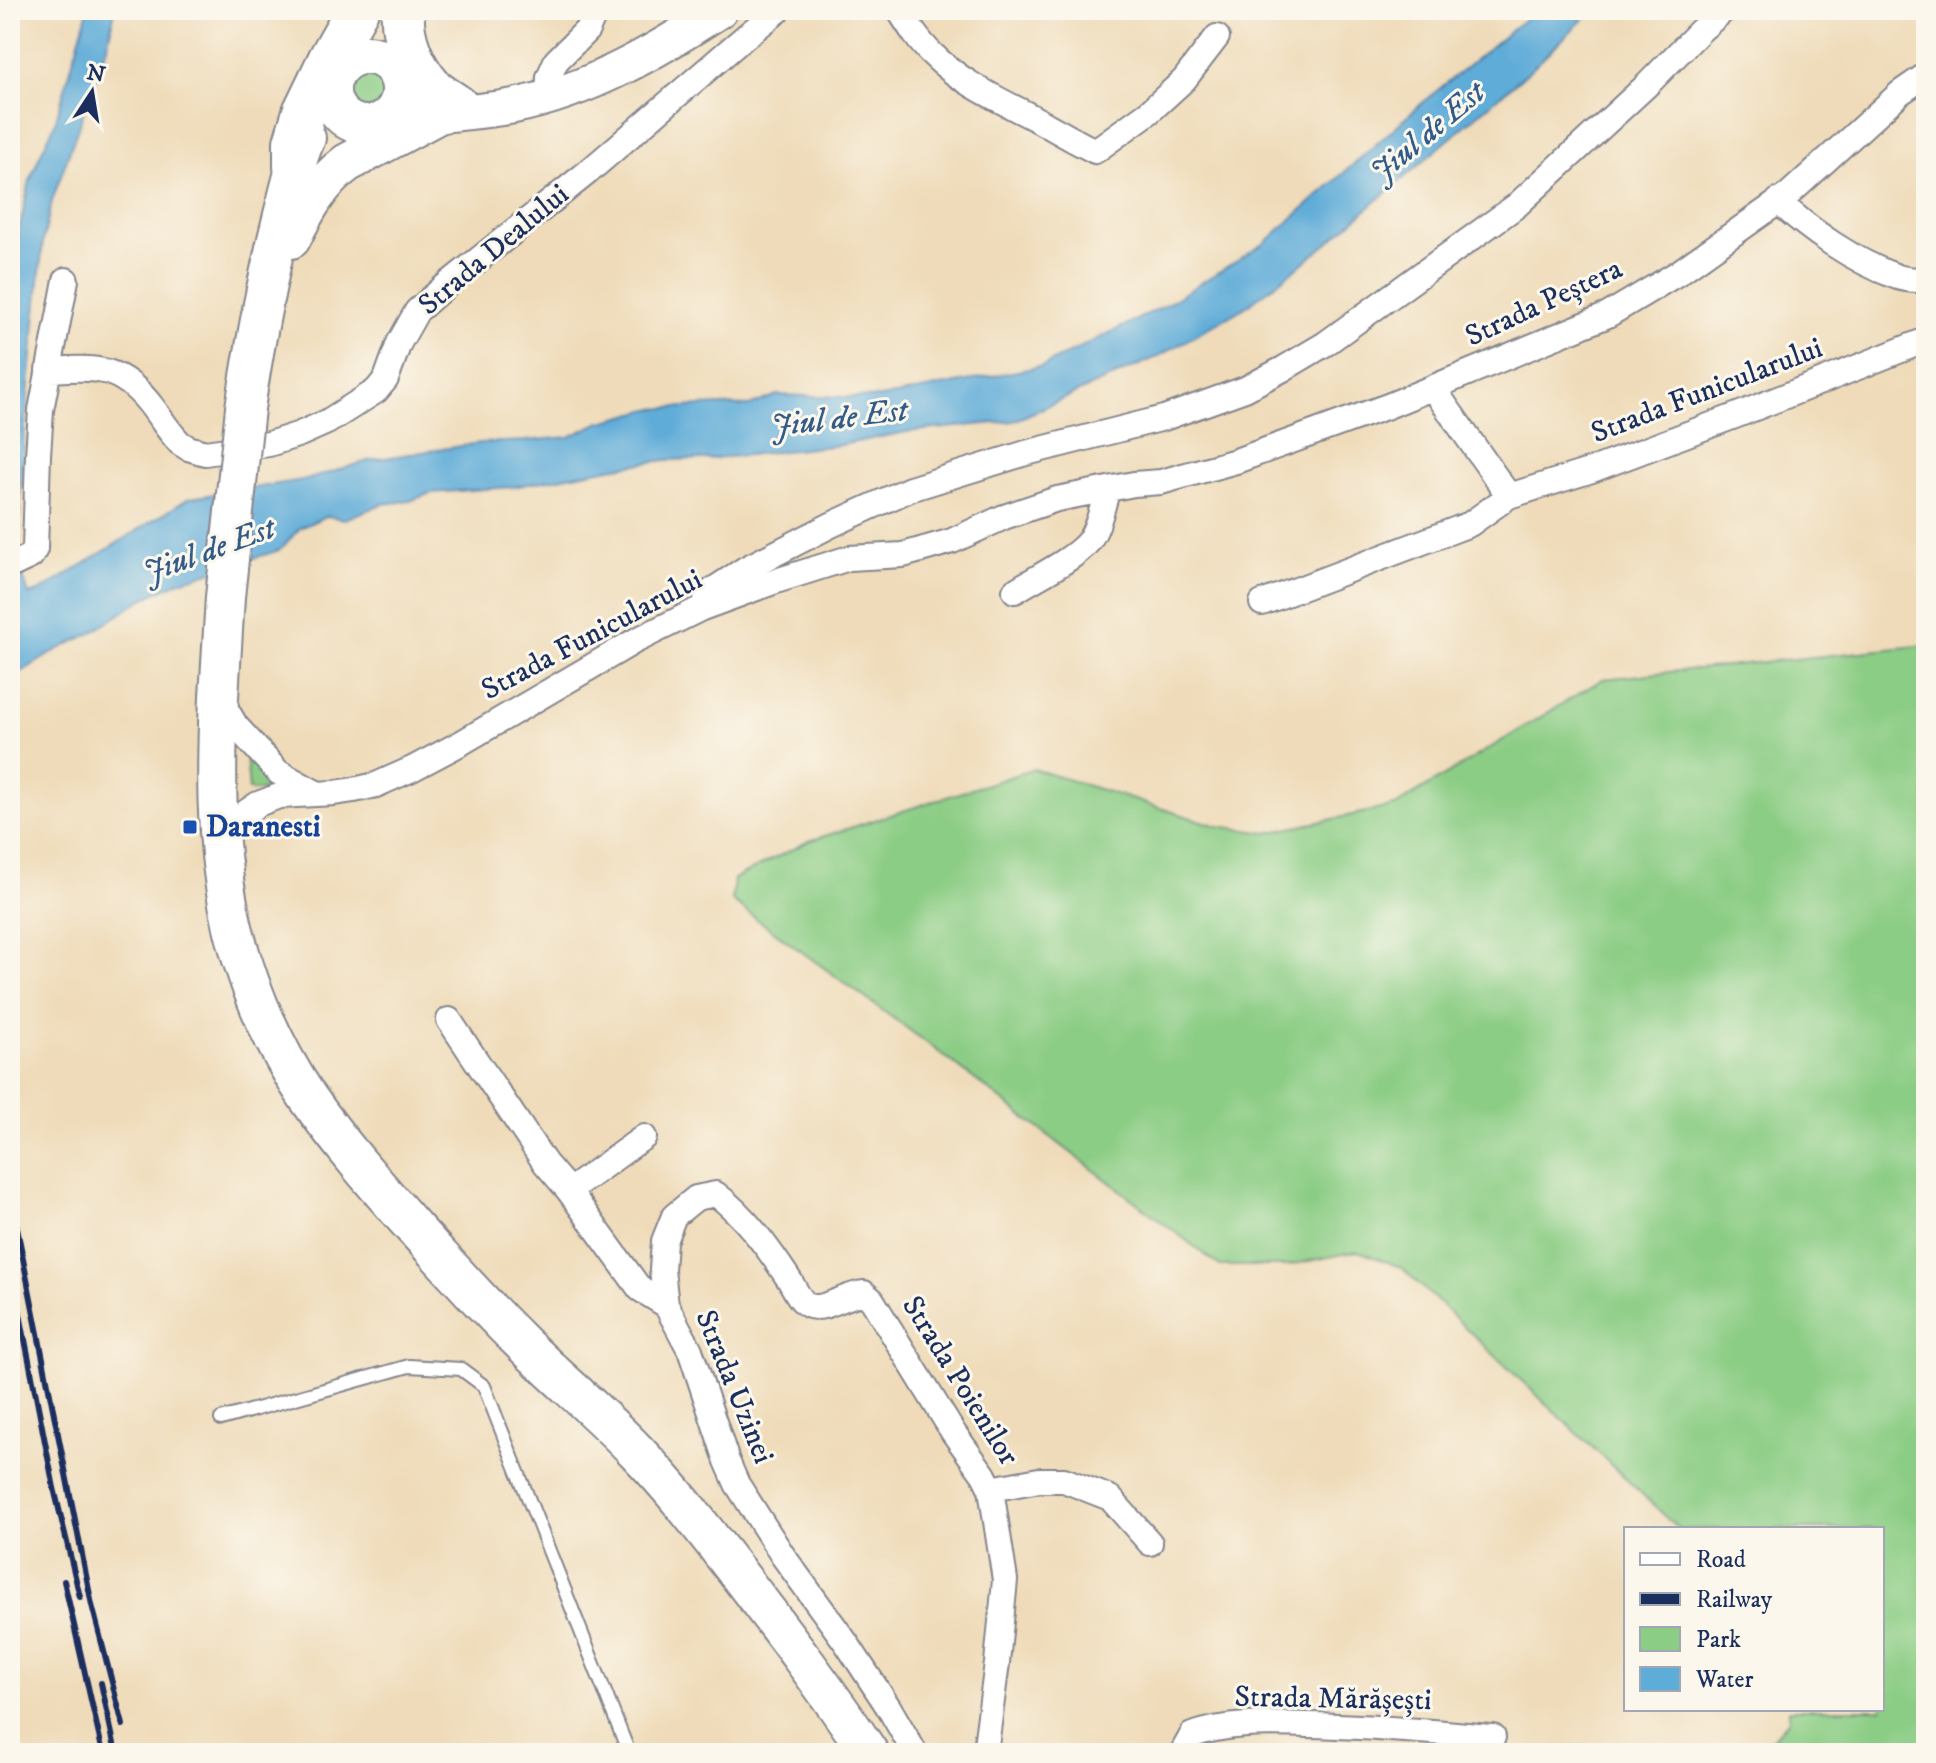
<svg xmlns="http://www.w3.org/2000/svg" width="1936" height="1763" viewBox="0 0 1936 1763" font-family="'IM FELL DW Pica',serif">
<rect width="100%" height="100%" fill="#fbf7ec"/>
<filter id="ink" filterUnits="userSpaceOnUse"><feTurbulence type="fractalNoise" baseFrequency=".0125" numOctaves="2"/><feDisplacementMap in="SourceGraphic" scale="16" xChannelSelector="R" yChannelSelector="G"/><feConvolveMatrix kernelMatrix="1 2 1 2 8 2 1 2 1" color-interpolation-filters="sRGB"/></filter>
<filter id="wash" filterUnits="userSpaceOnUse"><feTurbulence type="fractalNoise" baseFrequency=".006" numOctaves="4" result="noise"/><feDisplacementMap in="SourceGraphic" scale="32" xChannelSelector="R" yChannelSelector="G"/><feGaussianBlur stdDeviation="1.8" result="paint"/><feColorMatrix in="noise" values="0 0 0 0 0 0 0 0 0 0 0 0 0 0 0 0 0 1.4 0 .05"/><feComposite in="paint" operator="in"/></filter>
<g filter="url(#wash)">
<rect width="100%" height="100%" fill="#efdbb9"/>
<path fill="#8ccd85" stroke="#547e72" stroke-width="2" d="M 365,55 C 369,55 373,55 377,56 C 394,62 408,85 399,102 C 396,107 390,111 386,115 C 382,118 380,121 376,123 C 357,133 339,114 332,99 L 348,60 Z
M 1926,645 L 1926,1753 L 1759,1753 L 1789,1720 L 1789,1709 L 1882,1709 L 1882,1529 L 1679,1529 L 1401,1267 L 1358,1251 L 1285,1266 L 1220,1266 L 919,1037 L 732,901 L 734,879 L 809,841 L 1034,769 L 1218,826 L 1267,833 L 1395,806 L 1603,679 Z
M 246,756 L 264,771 L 268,782 L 265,789 L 258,791 L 249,790 Z"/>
<path fill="#5eacd8" stroke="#3c6e9b" stroke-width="2" d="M 88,10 L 115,10 L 107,46 L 52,201 L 43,241 L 24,437 L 18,535 L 22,573 L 29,594 L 39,592 L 189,498 L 309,479 L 371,460 L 480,443 L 526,441 L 569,437 L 598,423 L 650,409 L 719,405 L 749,406 L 777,395 L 880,398 L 1043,366 L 1162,307 L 1265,243 L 1428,98 L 1536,10 L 1593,10 L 1529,71 L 1310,258 L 1244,308 L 1157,357 L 1014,421 L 907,432 L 841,445 L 710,459 L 666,460 L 610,468 L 513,487 L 431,493 L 410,501 L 382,504 L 345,519 L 326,516 L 300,528 L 280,550 L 178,582 L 141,600 L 90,634 L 57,650 L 10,679 L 10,272 L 30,180 L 41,153 L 54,126 Z"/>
</g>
<g filter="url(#ink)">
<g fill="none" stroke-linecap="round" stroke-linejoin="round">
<defs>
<path id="lane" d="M 221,1419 L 409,1366 L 461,1369 L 484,1386 L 629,1753"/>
<path id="street" d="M 899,10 C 909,26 919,42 933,55 C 961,83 1000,100 1034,118 C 1055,129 1074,141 1095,151 L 1149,112 L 1184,80 L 1217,37
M 548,97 L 549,77 L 556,61 L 587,30 L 596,10
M 1778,201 C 1810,231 1854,261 1895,276 C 1904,280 1916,280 1926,280
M 48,370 C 97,367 121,365 153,408 C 162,420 169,432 180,443 L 188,448 L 205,453 L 269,444 L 300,434 L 327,422 L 376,391 L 386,379 L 399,343 L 417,311 L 443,288 L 588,172 L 746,36 L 779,10
M 1433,388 L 1509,496
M 10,566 L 31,556 L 35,549 L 38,455 L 41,410 L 66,280
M 1015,591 C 1035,578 1073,560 1088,542 C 1099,528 1102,506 1108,489
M 705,602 L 713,590 L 745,569 L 831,525 L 910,489 L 1026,453 L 1164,418 L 1245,389 L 1283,369 L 1325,344 L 1516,206 L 1648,84 L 1701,30 L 1724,10
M 1262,603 L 1470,524 L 1509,496 L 1592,470 L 1735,416 L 1926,340
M 220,699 L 236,726 L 278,772 L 316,793
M 219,835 L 242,815 L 258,804 L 279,796 L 334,793 L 354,790 L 376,785 L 412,769 L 461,743 L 635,641 L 702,608 L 776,581 L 849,558 L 903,555 L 952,541 L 1004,517 L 1057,499 L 1134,484 L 1161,482 L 1236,461 L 1388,406 L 1608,315 L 1678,273 L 1788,195 L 1900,93 L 1926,75
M 449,1020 L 545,1163 L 569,1191 L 640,1289 L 666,1305 L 690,1350 L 727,1461 L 737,1484 L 783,1556 L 847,1644 L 889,1708 L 915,1753
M 569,1191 L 644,1137
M 666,1305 L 662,1270 L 664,1241 L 674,1216 L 696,1198 L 716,1194 C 746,1217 769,1249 790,1281 C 796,1291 802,1307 815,1307 C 828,1308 848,1294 864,1293 L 872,1300 L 953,1432 L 984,1475 L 991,1489 L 1005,1580 L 997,1663 L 985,1753
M 991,1489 L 1039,1480 L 1064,1480 L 1110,1498 L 1150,1543
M 1182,1753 L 1192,1735 C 1231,1722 1269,1724 1308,1725 C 1370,1726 1432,1732 1493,1737"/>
<path id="secondary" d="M 384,120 C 427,115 471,114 514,106 C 589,91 657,51 720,10"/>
<path id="primary" d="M331 90a35 35 0 1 1 70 0a35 35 0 1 1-70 0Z
M 291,239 C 306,209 320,183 347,163 L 437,115
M 245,408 C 255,343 267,278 283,215 C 290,189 295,162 306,138
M 219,697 C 216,768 215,839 229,909 C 242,974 271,1043 308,1098 C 340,1144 377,1186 414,1228 C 449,1266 483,1305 520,1341 C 558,1379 600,1413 637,1452 C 673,1489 704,1530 736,1571 C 782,1631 827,1690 869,1753"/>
<path id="highway" d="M 403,10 C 401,37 413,67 431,87 C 438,95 449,100 457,106
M 295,167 L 295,142 L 304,112 L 330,58 L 357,10"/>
</defs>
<use href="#lane" stroke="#85858c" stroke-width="16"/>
<use href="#street" stroke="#85858c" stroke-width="28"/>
<use href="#secondary" stroke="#85858c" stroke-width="38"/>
<use href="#primary" stroke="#85858c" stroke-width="42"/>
<use href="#highway" stroke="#85858c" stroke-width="46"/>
<use href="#lane" stroke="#fff" stroke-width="12"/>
<use href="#street" stroke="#fff" stroke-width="24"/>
<use href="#secondary" stroke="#fff" stroke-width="34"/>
<use href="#primary" stroke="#fff" stroke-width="38"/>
<use href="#highway" stroke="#fff" stroke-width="42"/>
<path stroke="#1b2f5e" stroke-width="6" d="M 10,1193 L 92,1605 L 123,1725
M 10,1263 L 54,1488 L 80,1597
M 64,1581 L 103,1753
M 101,1683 L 116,1753"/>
<defs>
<path id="primary-bridge" d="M 219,697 L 225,597 L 245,408"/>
</defs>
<use href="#primary-bridge" stroke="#85858c" stroke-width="42" stroke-linecap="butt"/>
<use href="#primary-bridge" stroke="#fff" stroke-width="38"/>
</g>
</g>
<rect fill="#1a4fb4" stroke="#fbf7ec" stroke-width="3" x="182" y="819" width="16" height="16" rx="4"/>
<g text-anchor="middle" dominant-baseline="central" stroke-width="6" stroke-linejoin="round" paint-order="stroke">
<g font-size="30" fill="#1b2f5e" stroke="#fbf7ec">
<text transform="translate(494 250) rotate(-40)">Strada Dealului</text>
<text transform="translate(1544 303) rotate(-25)">Strada Peștera</text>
<text transform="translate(1707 391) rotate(-21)">Strada Funicularului</text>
<text transform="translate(592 635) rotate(-28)">Strada Funicularului</text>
<text transform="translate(960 1381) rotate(58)">Strada Poienilor</text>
<text transform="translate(734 1387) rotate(68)">Strada Uzinei</text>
<text transform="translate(1333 1699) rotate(1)">Strada Mărășești</text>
</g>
<g font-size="30" font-weight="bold" fill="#164399" stroke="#fbf7ec" text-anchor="start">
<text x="206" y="827">Daranesti</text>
</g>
<g font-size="32" font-style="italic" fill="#325b89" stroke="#fbf7ec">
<text transform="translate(1428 133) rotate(-40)">Jiul de Est</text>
<text transform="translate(839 419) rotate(-7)">Jiul de Est</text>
<text transform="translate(209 551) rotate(-20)">Jiul de Est</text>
</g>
</g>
<rect width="1936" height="1763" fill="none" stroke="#fbf7ec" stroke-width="40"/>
<rect x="1624" y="1527" width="260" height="184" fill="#fbf7ec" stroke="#a1a7b3" stroke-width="2"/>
<rect x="1640" y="1553" width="40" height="12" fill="#ffffff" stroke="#a1a7b3" stroke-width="2"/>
<text x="1696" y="1567" font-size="24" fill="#1b2f5e">Road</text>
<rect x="1640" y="1593" width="40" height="12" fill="#1b2f5e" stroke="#a1a7b3" stroke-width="2"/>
<text x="1696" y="1607" font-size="24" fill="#1b2f5e">Railway</text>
<rect x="1640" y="1627" width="40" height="24" fill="#8ccd85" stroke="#a1a7b3" stroke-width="2"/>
<text x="1696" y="1647" font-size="24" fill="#1b2f5e">Park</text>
<rect x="1640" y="1667" width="40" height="24" fill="#5eacd8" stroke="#a1a7b3" stroke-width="2"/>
<text x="1696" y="1687" font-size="24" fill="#1b2f5e">Water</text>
<g transform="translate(92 92) rotate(12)" stroke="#fbf7ec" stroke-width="6" paint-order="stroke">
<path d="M0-6L14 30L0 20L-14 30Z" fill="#1b2f5e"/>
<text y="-12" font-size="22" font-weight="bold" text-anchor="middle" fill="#1b2f5e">N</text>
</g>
</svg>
